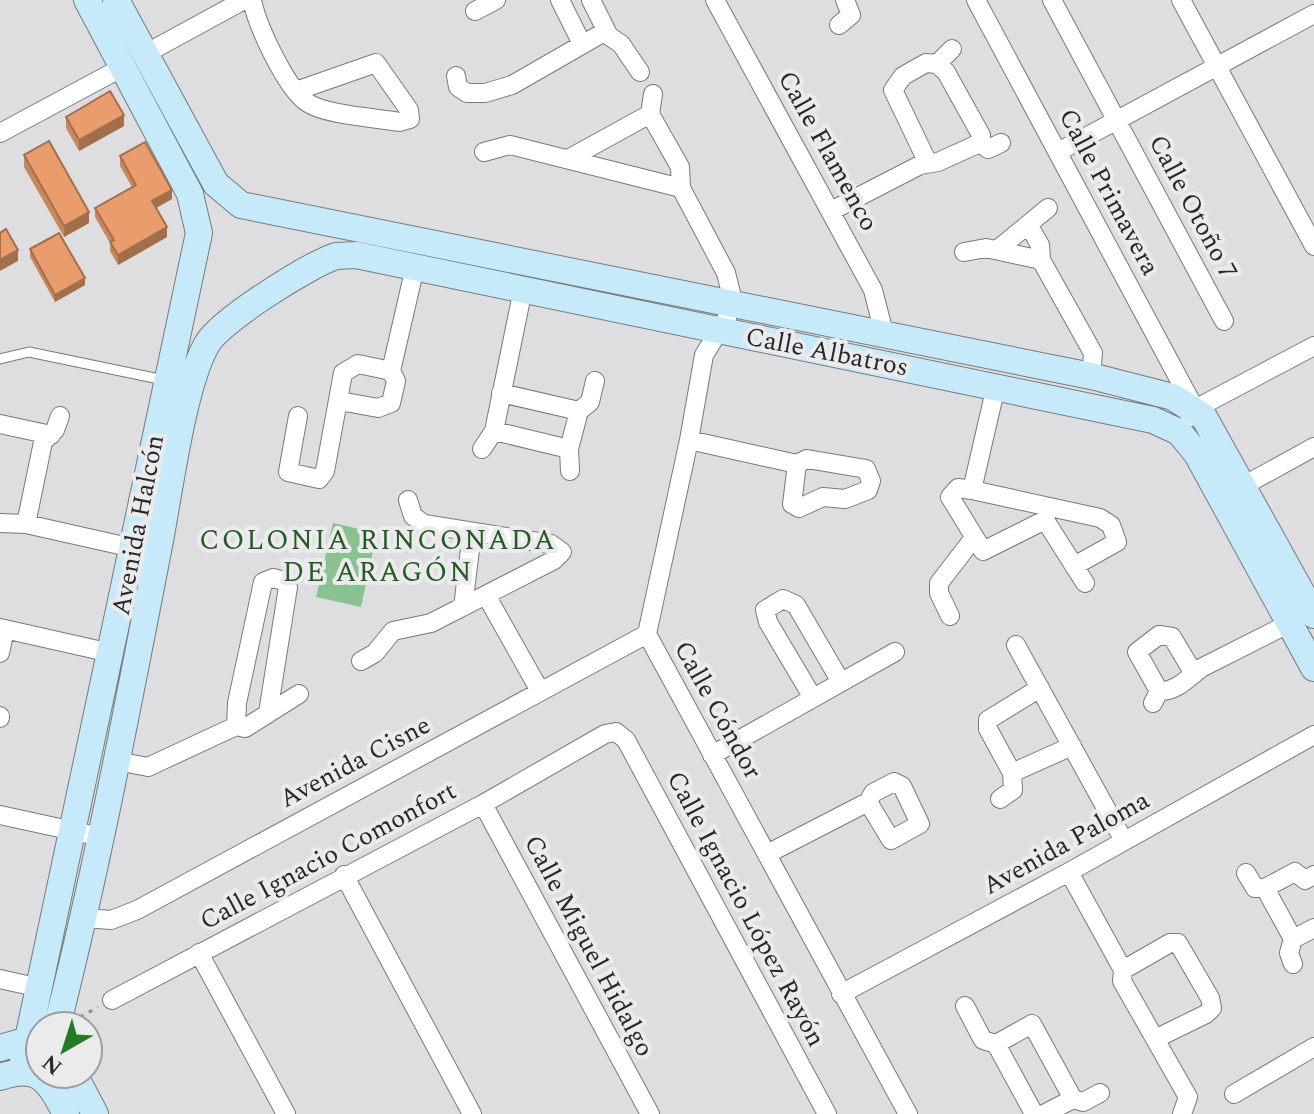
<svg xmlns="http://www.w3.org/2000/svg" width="1314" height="1114" viewBox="0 0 1314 1114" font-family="Spectral,serif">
<rect width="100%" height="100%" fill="#dedee0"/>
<path fill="#8ac190" d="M 333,523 L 377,533 L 361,607 L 316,597 Z"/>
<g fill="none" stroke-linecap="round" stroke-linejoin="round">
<defs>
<path id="lane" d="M 0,359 L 29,352 L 164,380"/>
<path id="street" d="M 252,0 C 257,25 286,89 308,103 C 326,115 377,118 400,122 L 410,119 L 409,110 L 376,63 L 296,91
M 560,0 L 582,44
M 591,0 L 609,36 L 621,44 L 640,72
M 715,0 L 873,290 L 884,333
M 976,0 L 1195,409
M 1052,0 L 1224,321
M 1181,0 L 1314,246
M 475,11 L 496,0
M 839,25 L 851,15 L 845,0
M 145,54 L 244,0
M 937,64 L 952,49
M 456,76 L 458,87 L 467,93 L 485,93 L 512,85 L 606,31
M 653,94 L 650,114 L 680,167 L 681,188 L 726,273 L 731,293 L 727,318 L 704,355 L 689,440 L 647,634 L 908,1114
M 0,133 L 123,67
M 484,152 L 510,145 L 681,188
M 1058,152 L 1314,14
M 570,158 L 650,114
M 928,163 L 893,90 L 903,76 L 926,63 L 937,64 L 946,72 L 981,135 L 980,143 L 988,149 L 1001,143
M 833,210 L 920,165 L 938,162 L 980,143
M 1029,226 L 1040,245 L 1041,260 L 1093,353 L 1091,376
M 997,250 L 1048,208
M 964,252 L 986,248 L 1041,260
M 501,393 L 579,411
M 340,401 L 378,408 L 391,403 L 396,381 L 391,371 L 415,267
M 298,416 L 288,472 L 319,479 L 325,471 L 343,373 L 358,364 L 391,371
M 1190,417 L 1195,409 L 1314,346
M 0,424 L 51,435
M 494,431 L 569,449
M 689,440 L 797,464 L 807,459 L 866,469 L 871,481 L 868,490 L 845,499 L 823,497 L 799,508 L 792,504 L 797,464
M 482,449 L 494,431 L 523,289
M 570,471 L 569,449 L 579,411 L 590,402 L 595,381
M 1243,486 L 1314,447
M 972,490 L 996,386
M 1046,507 L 1045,520 L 983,551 L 950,497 L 958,488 L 972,490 L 1100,518 L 1111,525 L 1117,542 L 1074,566
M 1045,520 L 1085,583
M 0,523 L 26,524 L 133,548
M 26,524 L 43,442 L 55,430 L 60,416
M 486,595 L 540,691
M 463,607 L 472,533
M 950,616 L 939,593 L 939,583 L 973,539
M 0,628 L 111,653
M 1016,645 L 1124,841
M 0,653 L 5,629
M 361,661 L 375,653 L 393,631 L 431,623 L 554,560 L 562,552 L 551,544 L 424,524 L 413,516 L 408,500
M 1159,691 L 1137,652 L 1159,635 L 1172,637 L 1194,674
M 813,698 L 768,622 L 765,610 L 783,599 L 796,605 L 841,682
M 1153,703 L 1159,691 C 1176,692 1188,678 1201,668 L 1290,623
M 0,716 L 0,718
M 236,726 L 237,703 L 263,582 L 273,578 L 284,581 L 288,587 L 268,713
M 712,755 L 895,652
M 117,761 L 148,767 L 236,726 L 245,728 L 299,694
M 1012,773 L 1072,746
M 1000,799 L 1013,790 L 1012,773 L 988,729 L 988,720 L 1040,688
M 483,804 L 650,1114
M 0,815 L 101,837
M 767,854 L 868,802 L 873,793 L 894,782 L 902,786 L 920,824 L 891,840 L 868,802
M 1069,872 L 1123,970 L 1122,981 L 1188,1097 L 1182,1114
M 1246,873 L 1255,888 L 1265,888 L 1293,939
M 344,875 L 472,1114
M 1265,888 L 1295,872 L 1305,880 L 1314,875
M 85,918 L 111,920 L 137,910 L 647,634
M 199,953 L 286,1114
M 1293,964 L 1289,953 L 1293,939 L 1314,928
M 1123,970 L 1170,943 L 1178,943 L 1210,998 L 1212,1008 L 1206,1014 L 1155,1039
M 0,979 L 40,988
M 841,994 L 1069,872 L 1314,735
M 112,1000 L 483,804 L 605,734 L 616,732 L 626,740 L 827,1114
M 965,1006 L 983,1040 L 996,1044 L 1033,1112
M 1032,1024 L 1073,1099 L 1083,1102 L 1100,1093
M 996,1044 L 1032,1024
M 1234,1094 L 1314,1047
M 1044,1114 L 1073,1099"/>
<path id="secondary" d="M 116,0 L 216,184 L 241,205 L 1091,376 L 1173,397 L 1204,417 L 1314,615
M 57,1026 C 97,869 127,710 158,551 C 169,497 182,387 207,344 C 221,320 309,265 336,256 L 356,255 L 1153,420 L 1179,432 L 1197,454 L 1314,668
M 0,1048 L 28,1040 L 40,1042
M 21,1072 L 199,233 L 190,194 L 87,0
M 74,1074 L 95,1114
M 0,1077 C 40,1063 49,1082 66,1114"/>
</defs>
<use href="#lane" stroke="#78797a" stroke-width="11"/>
<use href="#street" stroke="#78797a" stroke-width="20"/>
<use href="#secondary" stroke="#78797a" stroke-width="28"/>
<path stroke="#8b8b8c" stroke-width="3" stroke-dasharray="4 6" stroke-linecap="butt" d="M 80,1017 L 98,1007"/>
<use href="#lane" stroke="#fff" stroke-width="9"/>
<use href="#street" stroke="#fff" stroke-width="18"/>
<use href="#secondary" stroke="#c7eafa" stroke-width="26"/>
</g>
<path fill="#c8875d" d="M 66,117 L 124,126 L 79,151 L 66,128 Z
M 24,155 L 89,223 L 64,237 L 24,167 Z
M 120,156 L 172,199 L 156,208 L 167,237 L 118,265 L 110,251 L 110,243 L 95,217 L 95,208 L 132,187 L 120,166 Z
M 30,249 L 85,285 L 55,302 L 30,257 Z"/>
<path fill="#a36e4c" d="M 124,115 L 124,126 L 79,151 L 79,140 Z
M 172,190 L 172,199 L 152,210 L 152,201 Z
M 89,212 L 89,223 L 64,237 L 64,226 Z
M 167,227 L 167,237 L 118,265 L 118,255 Z
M 18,250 L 18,261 L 0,271 L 0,260 Z
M 85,278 L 85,285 L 55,302 L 55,295 Z"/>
<path fill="#e99d6c" stroke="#a36e4c" stroke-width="2" d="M 110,91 L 124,115 L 79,140 L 66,117 Z
M 49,141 L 89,212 L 64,226 L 24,155 Z
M 145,142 L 172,190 L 152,201 L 167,227 L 118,255 L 110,242 L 114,240 L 95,208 L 136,185 L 120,156 Z
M 6,229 L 18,250 L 0,260 L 0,233 Z
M 59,233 L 85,278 L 55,295 L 30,249 Z"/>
<g text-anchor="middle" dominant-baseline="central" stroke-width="8" stroke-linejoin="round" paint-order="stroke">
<g font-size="26" fill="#282829" stroke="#ebebed">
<text transform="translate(828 151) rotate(61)">Calle Flamenco</text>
<text transform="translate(1109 192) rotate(62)">Calle Primavera</text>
<text transform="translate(1193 207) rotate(62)">Calle Otoño 7</text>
<text transform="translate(827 352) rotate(11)">Calle Albatros</text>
<text transform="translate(138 525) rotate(-79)">Avenida Halcón</text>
<text transform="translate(718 710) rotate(61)">Calle Cóndor</text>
<text transform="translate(355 762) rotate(-28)">Avenida Cisne</text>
<text transform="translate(1066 843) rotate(-29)">Avenida Paloma</text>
<text transform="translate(328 856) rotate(-28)">Calle Ignacio Comonfort</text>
<text transform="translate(746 909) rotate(62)">Calle Ignacio López Rayón</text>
<text transform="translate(589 946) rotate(62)">Calle Miguel Hidalgo</text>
</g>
<g font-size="28" letter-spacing="2" fill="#265924" stroke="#ebebed">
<text x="378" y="540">COLONIA RINCONADA<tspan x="378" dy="32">DE ARAGÓN</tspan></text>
</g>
</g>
<g transform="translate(64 1050) rotate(219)"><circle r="38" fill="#ebebed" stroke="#9d9d9f" stroke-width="2"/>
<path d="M0-6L14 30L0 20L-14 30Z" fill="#267925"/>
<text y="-12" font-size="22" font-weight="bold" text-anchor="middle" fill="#282829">N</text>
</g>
</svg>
